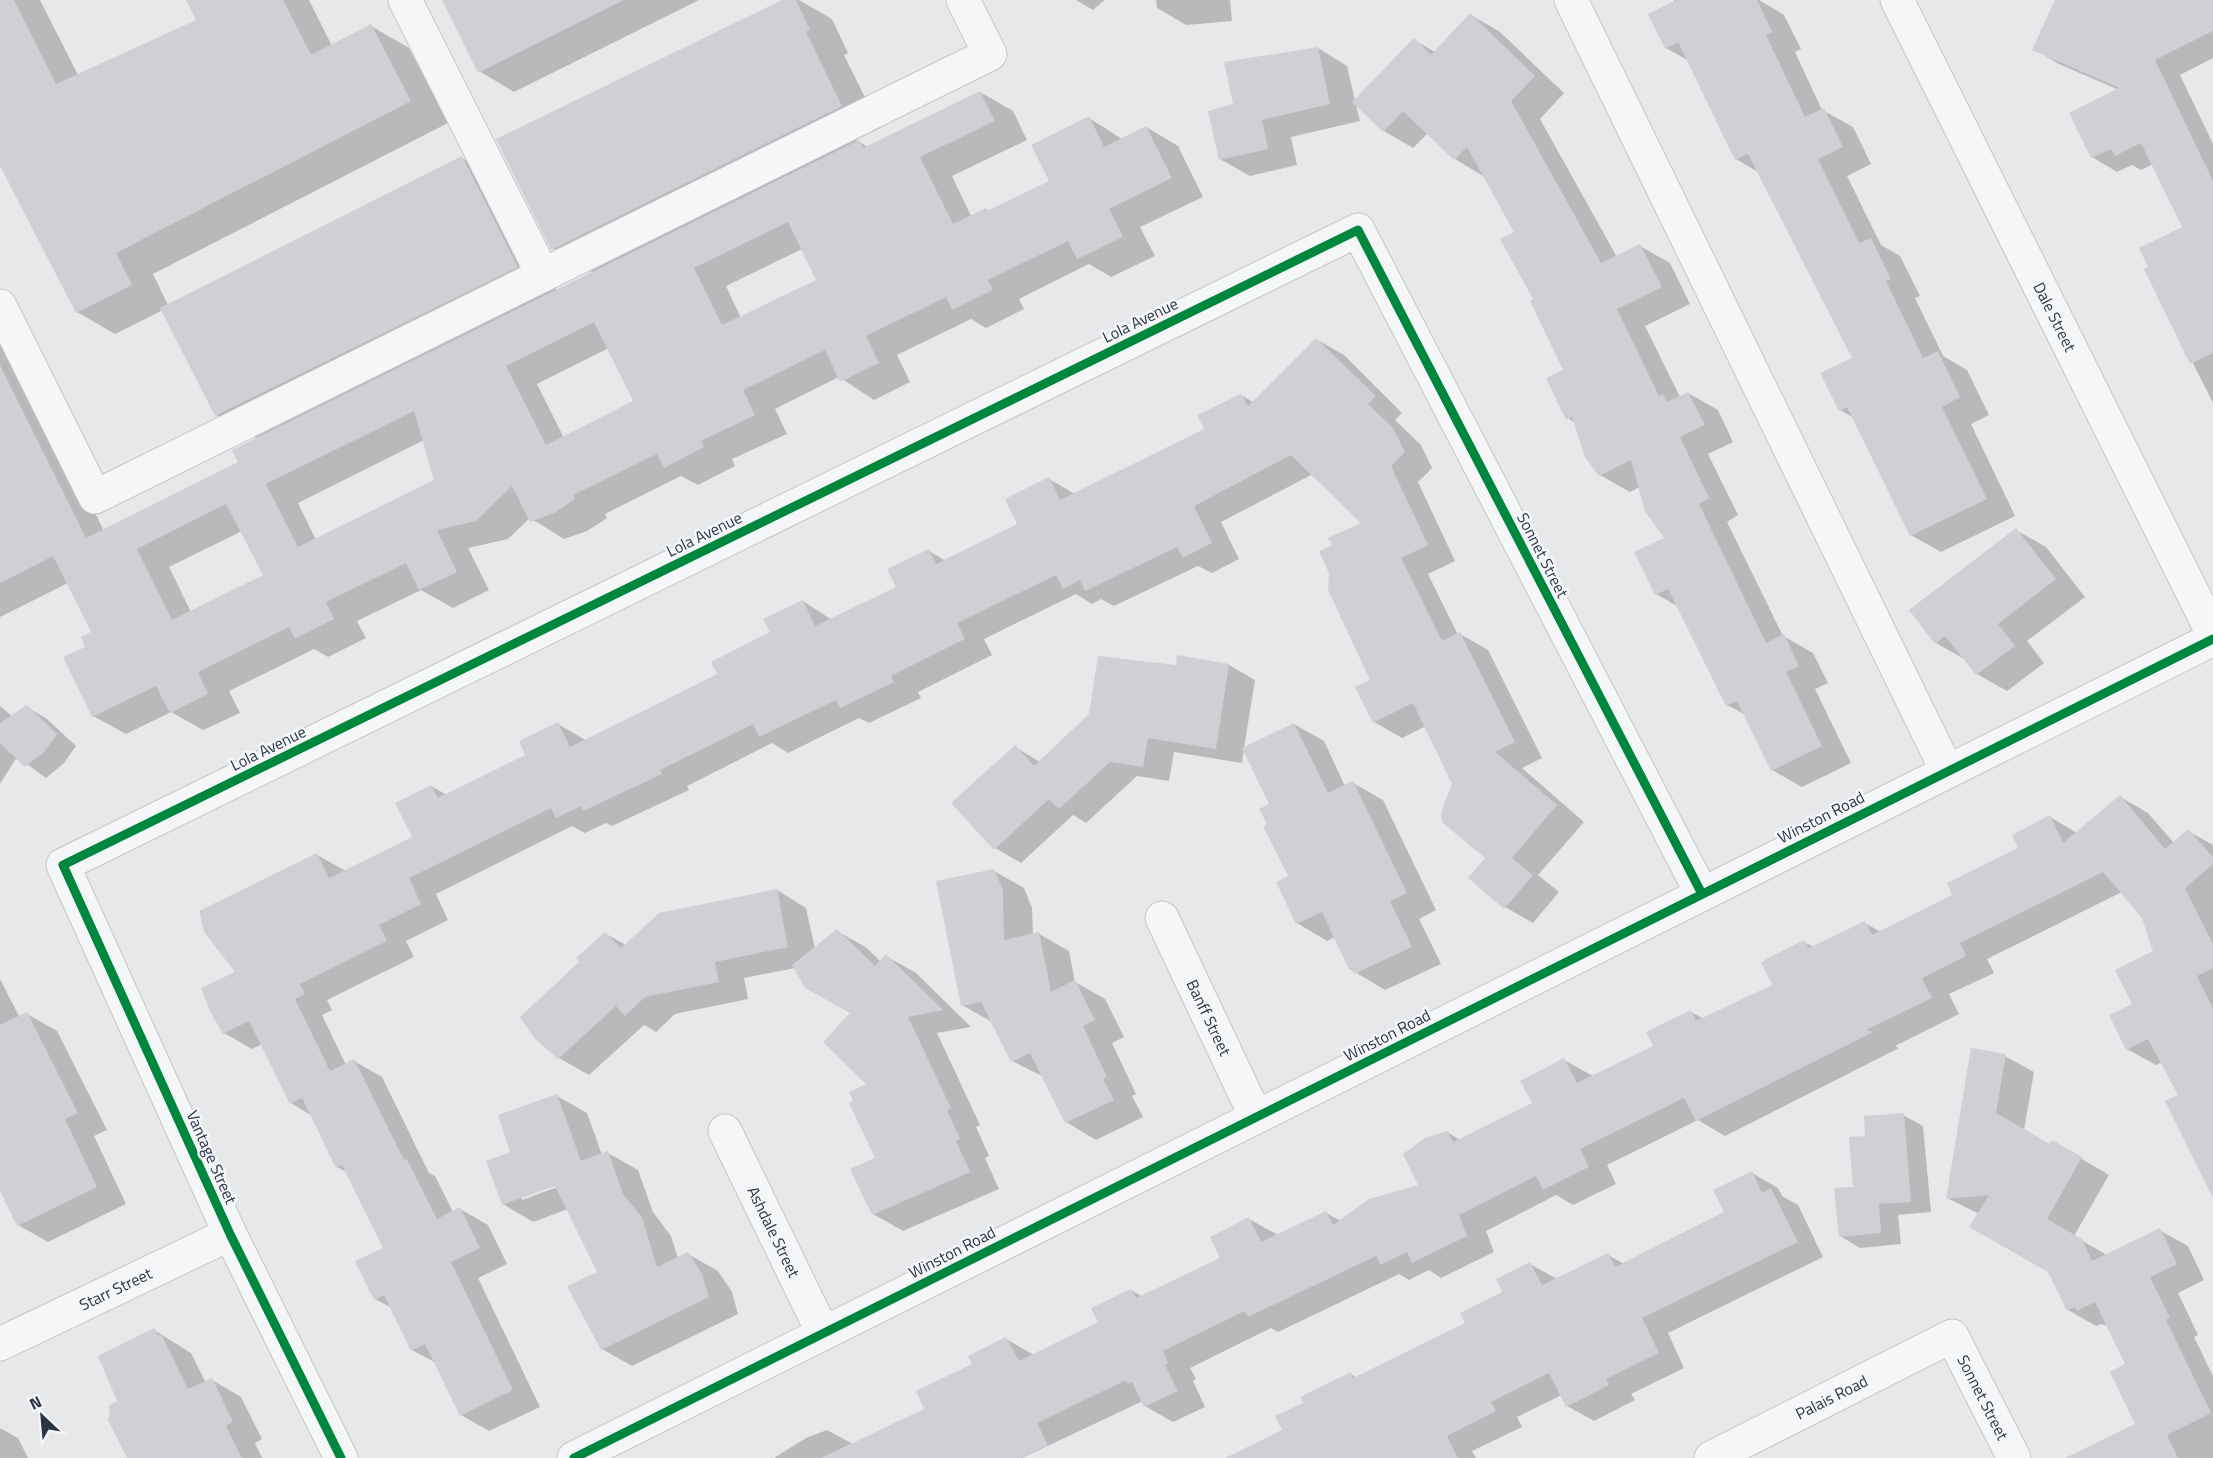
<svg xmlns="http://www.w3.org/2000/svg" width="2213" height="1458" viewBox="0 0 2213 1458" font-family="'Titillium Web',sans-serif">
<rect width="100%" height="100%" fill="#e6e8ea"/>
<path fill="#0003" fill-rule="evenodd" d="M 0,0 L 40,0 L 78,75 L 198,20 L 188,0 L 309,0 L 332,46 L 371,26 L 409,48 L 448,123 L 153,274 L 168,305 L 462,158 L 501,180 L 557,291 L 594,273 L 553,249 L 785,0 L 799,0 L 832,19 L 848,53 L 844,55 L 880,128 L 856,140 L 868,147 L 980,92 L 1013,111 L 1027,140 L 952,176 L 971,216 L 986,209 L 989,211 L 1051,181 L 1089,118 L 1122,139 L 1146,127 L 1178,146 L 1203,197 L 1140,227 L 1155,256 L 1111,277 L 1089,264 L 1019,299 L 1024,309 L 986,328 L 971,319 L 897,355 L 910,382 L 874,400 L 839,377 L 775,409 L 787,434 L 732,459 L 735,466 L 698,485 L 681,476 L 605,514 L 607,518 L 587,531 L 564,539 L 530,518 L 508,539 L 468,548 L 489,590 L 453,608 L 421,590 L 357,621 L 366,638 L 328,657 L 314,649 L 229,691 L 240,713 L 203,730 L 171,712 L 126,734 L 93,716 L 87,647 L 93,633 L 68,583 L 0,617 L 0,320 L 104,531 L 240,463 L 258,439 L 216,415 L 163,310 L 115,334 L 77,312 L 0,160 ZM 802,249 L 818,280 L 741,318 L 726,286 ZM 609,348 L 635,401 L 564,438 L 537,384 ZM 424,440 L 435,481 L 316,540 L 298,503 ZM 242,531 L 265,575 L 191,612 L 169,567 Z
M 443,0 L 699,0 L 514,92 L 479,71 Z
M 1076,0 L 1105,0 L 1093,10 Z
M 1156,0 L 1230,0 L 1232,21 L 1186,25 L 1157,8 Z
M 1674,0 L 1759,0 L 1784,15 L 1801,49 L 1795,52 L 1822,110 L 1853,127 L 1871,164 L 1847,176 L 1881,245 L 1900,256 L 1920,296 L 1915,298 L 1943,356 L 1967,370 L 1989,415 L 1971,424 L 2015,516 L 1941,552 L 1911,535 L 1854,418 L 1840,410 L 1854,358 L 1758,172 L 1736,159 L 1689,61 L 1666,48 Z
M 2066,0 L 2213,0 L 2213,58 L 2180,75 L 2213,144 L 2213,403 L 2146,270 L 2184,228 L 2153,164 L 2141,170 L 2132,165 L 2117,172 L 2092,157 L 2119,90 L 2059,64 L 2034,49 Z
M 1471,15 L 1500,32 L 1564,93 L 1540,119 L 1617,257 L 1640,246 L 1670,263 L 1690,304 L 1645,326 L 1680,397 L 1688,393 L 1718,410 L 1733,442 L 1708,454 L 1738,515 L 1727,522 L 1783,636 L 1813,653 L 1828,683 L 1815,689 L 1851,763 L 1802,787 L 1772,770 L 1746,715 L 1727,705 L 1679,607 L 1656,594 L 1667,538 L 1640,487 L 1630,492 L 1600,475 L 1575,423 L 1568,418 L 1565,371 L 1535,299 L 1516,232 L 1485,177 L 1455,159 L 1428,133 L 1413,148 L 1384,131 L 1356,104 L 1360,121 L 1291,137 L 1297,165 L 1250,176 L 1220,159 L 1235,106 L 1318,48 L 1347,66 L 1355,101 L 1414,40 L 1435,52 Z
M 1316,339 L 1344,355 L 1402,413 L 1395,420 L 1421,445 L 1432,468 L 1418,482 L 1455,561 L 1428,574 L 1458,635 L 1460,634 L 1488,650 L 1542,758 L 1522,768 L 1584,822 L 1538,875 L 1559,892 L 1533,923 L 1505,907 L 1487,858 L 1426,726 L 1402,738 L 1374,722 L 1372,681 L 1334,546 L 1363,523 L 1313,474 L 1221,522 L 1239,559 L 1212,573 L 1198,566 L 1114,606 L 1101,599 L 1092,604 L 1076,594 L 984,639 L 992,655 L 918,692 L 921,698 L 869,723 L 859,718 L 788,753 L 772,743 L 687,786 L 689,790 L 612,826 L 606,823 L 585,833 L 572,826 L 436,894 L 448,920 L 406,941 L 414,957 L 327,1000 L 332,1010 L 322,1015 L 346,1065 L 354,1061 L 382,1077 L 429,1173 L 435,1176 L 453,1212 L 460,1209 L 488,1225 L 507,1264 L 478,1278 L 540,1407 L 489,1431 L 461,1415 L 436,1363 L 412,1350 L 392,1308 L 375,1299 L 385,1249 L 348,1173 L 337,1167 L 312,1116 L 291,1103 L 262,1044 L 252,1049 L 224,1033 L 238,972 L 317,855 L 346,871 L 414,838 L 431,786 L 447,795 L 527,756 L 558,724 L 587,741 L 719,675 L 772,633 L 803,601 L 832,620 L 898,587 L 929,551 L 946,561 L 1020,525 L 1049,479 L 1075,494 L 1206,429 L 1241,395 L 1254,403 Z
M 2016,530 L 2046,547 L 2085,597 L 2027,641 L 2044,663 L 2007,691 L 1977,674 L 1966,660 L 1936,643 Z
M 1229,665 L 1255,680 L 1244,748 L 1294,724 L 1324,741 L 1345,786 L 1353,783 L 1383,800 L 1436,910 L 1419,919 L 1441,964 L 1385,990 L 1350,969 L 1335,937 L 1327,941 L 1297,923 L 1290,877 L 1269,825 L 1271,805 L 1244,749 L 1242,763 L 1174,752 L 1169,781 L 1137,776 L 1086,823 L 1073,815 L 1021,863 L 995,848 L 1015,747 L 1040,762 L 1177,667 Z
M 0,706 L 13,717 L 27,707 L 47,719 L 76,746 L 64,763 L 46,778 L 17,757 L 0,784 Z
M 2120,797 L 2148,813 L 2174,843 L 2188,831 L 2213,845 L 2213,1194 L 2180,1096 L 2162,1062 L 2156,1065 L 2127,1049 L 2134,1004 L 2155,952 L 2144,917 L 2122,892 L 1987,959 L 1994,973 L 1949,994 L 1959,1014 L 1895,1046 L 1899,1048 L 1725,1136 L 1698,1120 L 1607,1165 L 1616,1184 L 1573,1205 L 1556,1195 L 1486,1231 L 1494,1252 L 1441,1278 L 1429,1270 L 1409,1280 L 1399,1274 L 1278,1332 L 1271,1328 L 1190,1368 L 1196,1379 L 1193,1381 L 1205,1407 L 1173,1422 L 1145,1406 L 1143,1401 L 1022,1458 L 774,1458 L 806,1438 L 827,1430 L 853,1444 L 926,1410 L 973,1365 L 1006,1339 L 1034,1355 L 1100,1323 L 1131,1290 L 1143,1297 L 1222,1258 L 1249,1219 L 1278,1235 L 1326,1213 L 1341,1221 L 1421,1186 L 1447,1132 L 1460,1140 L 1534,1104 L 1564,1060 L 1593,1076 L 1655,1046 L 1691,1012 L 1704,1019 L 1774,985 L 1804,942 L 1814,947 L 1865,923 L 1881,932 L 1954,896 L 2020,849 L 2050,817 L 2077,833 Z
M 994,871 L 1024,888 L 1032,908 L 1033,935 L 1039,934 L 1069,951 L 1075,982 L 1105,999 L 1124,1037 L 1112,1043 L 1136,1094 L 1132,1096 L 1143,1117 L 1096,1140 L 1066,1122 L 1044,1077 L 1012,1061 L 992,1022 L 962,1005 Z
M 777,890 L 806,908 L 815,949 L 837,931 L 867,948 L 881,962 L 886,956 L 916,973 L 971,1027 L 937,1033 L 980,1125 L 976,1127 L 989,1156 L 985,1158 L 999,1189 L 903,1231 L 873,1214 L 877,1158 L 869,1085 L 852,1013 L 795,968 L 744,978 L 748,999 L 675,1014 L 656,1032 L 644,1025 L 589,1075 L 559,1058 L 581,962 L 606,934 L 626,945 Z
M 0,979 L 20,1018 L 27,1014 L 57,1031 L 107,1130 L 94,1136 L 126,1204 L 48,1242 L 18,1225 L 0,1187 Z
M 2005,1056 L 2034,1072 L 2024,1130 L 2050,1146 L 2053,1142 L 2109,1175 L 2074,1236 L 2107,1255 L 2159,1230 L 2188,1246 L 2204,1280 L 2178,1293 L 2198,1335 L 2194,1337 L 2213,1376 L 2213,1458 L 2122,1458 L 2137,1424 L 2127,1365 L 2108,1326 L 2101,1324 L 2096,1326 L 2068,1310 L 2049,1271 L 1979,1214 L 1947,1198 Z
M 557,1096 L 587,1113 L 602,1155 L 608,1153 L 638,1170 L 653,1212 L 671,1236 L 678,1258 L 688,1254 L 718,1271 L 732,1292 L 738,1314 L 632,1366 L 602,1349 L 599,1272 L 568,1209 L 533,1222 L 503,1204 L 512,1153 ZM 562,1182 L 563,1185 L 522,1200 L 522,1196 Z
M 1903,1115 L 1923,1126 L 1931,1212 L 1898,1215 L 1901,1244 L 1860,1248 L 1840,1236 L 1867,1137 Z
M 1752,1173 L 1778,1188 L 1782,1196 L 1798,1205 L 1823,1257 L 1668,1333 L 1684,1368 L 1631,1394 L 1635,1400 L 1594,1421 L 1567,1406 L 1562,1395 L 1517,1417 L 1522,1427 L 1472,1451 L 1476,1458 L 1228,1458 L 1284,1431 L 1305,1403 L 1351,1374 L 1357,1378 L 1467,1324 L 1504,1292 L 1530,1264 L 1557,1279 L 1608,1255 L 1624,1264 L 1726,1213 Z
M 154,1330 L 191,1353 L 206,1383 L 212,1380 L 241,1397 L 262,1439 L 255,1443 L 262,1458 L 128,1458 L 119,1402 Z
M 0,1428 L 18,1438 L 28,1458 L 0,1458 Z"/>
<path fill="#ced0d3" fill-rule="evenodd" d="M 0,0 L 14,0 L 56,84 L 196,20 L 186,0 L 283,0 L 311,55 L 371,24 L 411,101 L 116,253 L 132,285 L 76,313 L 0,166 Z
M 442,0 L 624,0 L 478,73 Z
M 782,0 L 796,0 L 810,30 L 806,32 L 842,106 L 551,250 L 496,139 Z
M 1676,0 L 1757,0 L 1772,32 L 1766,35 L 1805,117 L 1824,108 L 1843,147 L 1818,159 L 1859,243 L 1871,238 L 1891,279 L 1886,281 L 1923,358 L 1938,351 L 1960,397 L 1942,407 L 1987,499 L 1910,536 L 1847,407 L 1839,411 L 1820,373 L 1852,358 L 1748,154 L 1735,160 L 1678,42 L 1665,49 L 1648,14 Z
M 2055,0 L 2213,0 L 2213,31 L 2155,60 L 2213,181 L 2213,353 L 2190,364 L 2144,269 L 2148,267 L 2139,248 L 2182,227 L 2141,143 L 2115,156 L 2111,149 L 2091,158 L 2069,113 L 2119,88 L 2032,50 Z
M 1470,13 L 1535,76 L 1511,101 L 1601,263 L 1640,244 L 1662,287 L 1617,309 L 1659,396 L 1663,394 L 1667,402 L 1688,392 L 1705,425 L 1680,437 L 1709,498 L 1699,504 L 1766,643 L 1784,634 L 1799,666 L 1786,672 L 1822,746 L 1771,771 L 1737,701 L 1726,706 L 1668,589 L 1655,595 L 1634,552 L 1664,538 L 1645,511 L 1631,460 L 1599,476 L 1585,457 L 1572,417 L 1566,420 L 1546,378 L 1563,370 L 1530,301 L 1533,299 L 1500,239 L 1514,232 L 1467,147 L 1454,160 L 1403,111 L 1383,132 L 1352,102 L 1414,38 L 1431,55 Z
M 1318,47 L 1330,104 L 1262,120 L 1268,149 L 1219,160 L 1208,111 L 1233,104 L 1224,62 Z
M 980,91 L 995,121 L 920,157 L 953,224 L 986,208 L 987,211 L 1049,181 L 1031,145 L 1089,116 L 1104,147 L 1146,126 L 1172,178 L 1109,209 L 1123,237 L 1077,259 L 1068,241 L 988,280 L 993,290 L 952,310 L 946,297 L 866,336 L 879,363 L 840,382 L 825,350 L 743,390 L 755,415 L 701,441 L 704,447 L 664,468 L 657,454 L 573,495 L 575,499 L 554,513 L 530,522 L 512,486 L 476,521 L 437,530 L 457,572 L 419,590 L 406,563 L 326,602 L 334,619 L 295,639 L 289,627 L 198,672 L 208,694 L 170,713 L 156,686 L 92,717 L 63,657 L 85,647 L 81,637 L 91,632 L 53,556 L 0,583 L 0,365 L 86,538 L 238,462 L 232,450 L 859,140 L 863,148 ZM 788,222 L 816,280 L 722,325 L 694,268 ZM 594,322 L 633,401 L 546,445 L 506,366 ZM 414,411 L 434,480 L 298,547 L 266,484 ZM 226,504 L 263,575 L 172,620 L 137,549 Z
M 462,156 L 518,267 L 215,416 L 160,308 Z
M 1316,338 L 1376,396 L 1368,404 L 1393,428 L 1405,452 L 1391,466 L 1428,545 L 1401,558 L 1442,641 L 1460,632 L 1515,742 L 1495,752 L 1557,805 L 1512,858 L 1533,875 L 1504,909 L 1468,878 L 1485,858 L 1442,822 L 1441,812 L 1452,784 L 1413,703 L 1373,723 L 1355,687 L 1370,680 L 1328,590 L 1329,573 L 1319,551 L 1332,545 L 1328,538 L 1361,523 L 1291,455 L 1194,506 L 1212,543 L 1183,558 L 1177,547 L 1085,591 L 1080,580 L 1063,589 L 1056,575 L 957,623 L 965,639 L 891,676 L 894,682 L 840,708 L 836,700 L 759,737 L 753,724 L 660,770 L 662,774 L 583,811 L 581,806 L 556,818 L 551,808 L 409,878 L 421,904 L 379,925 L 387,941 L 300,984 L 305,994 L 295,999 L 330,1071 L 354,1059 L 404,1160 L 407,1159 L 437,1219 L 460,1207 L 480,1248 L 451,1262 L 513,1390 L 460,1416 L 425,1344 L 411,1351 L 384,1295 L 374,1300 L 355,1261 L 383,1248 L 342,1165 L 336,1168 L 302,1098 L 290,1104 L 249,1021 L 223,1034 L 211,1013 L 201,988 L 235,972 L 204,932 L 199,911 L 317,853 L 329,878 L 412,837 L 395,803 L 431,785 L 438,798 L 525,755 L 519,741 L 558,722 L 570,747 L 649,708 L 717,674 L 711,662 L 770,632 L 763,619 L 803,600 L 815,626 L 896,587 L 887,569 L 929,549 L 936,564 L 1017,524 L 1005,499 L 1049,477 L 1060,500 L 1204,429 L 1197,415 L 1241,394 L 1248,406 Z
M 2016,528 L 2056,579 L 1998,624 L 2015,646 L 1976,675 L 1945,636 L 1935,644 L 1909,610 Z
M 1177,655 L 1229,664 L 1216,749 L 1148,738 L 1143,767 L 1110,762 L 1059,809 L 1049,799 L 994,850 L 951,803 L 1015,745 L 1034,766 L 1089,714 L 1098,656 L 1176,665 Z
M 27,705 L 57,734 L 44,752 L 25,767 L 0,743 L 0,723 Z
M 1294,723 L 1328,793 L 1353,781 L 1407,893 L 1390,901 L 1412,947 L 1354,974 L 1352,968 L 1349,970 L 1322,912 L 1296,924 L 1276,882 L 1288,876 L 1263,826 L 1267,824 L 1259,809 L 1269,804 L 1242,748 Z
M 2120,795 L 2165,849 L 2188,829 L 2213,857 L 2213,864 L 2185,888 L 2213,944 L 2213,968 L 2197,976 L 2213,1009 L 2213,1198 L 2165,1101 L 2178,1095 L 2148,1039 L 2126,1050 L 2109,1015 L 2132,1004 L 2115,970 L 2153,951 L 2142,918 L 2103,872 L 1960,943 L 1966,956 L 1922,978 L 1932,998 L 1866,1030 L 1873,1032 L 1696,1121 L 1684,1098 L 1580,1149 L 1589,1167 L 1543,1190 L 1536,1176 L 1459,1215 L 1467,1236 L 1412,1263 L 1407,1252 L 1380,1265 L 1376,1256 L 1248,1317 L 1245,1311 L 1163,1351 L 1168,1363 L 1165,1365 L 1178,1391 L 1144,1407 L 1132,1382 L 1128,1384 L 1126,1380 L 1037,1423 L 1048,1445 L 1021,1458 L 821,1458 L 924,1409 L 916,1391 L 972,1364 L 968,1356 L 1006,1337 L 1019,1361 L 1098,1322 L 1091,1308 L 1131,1289 L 1136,1298 L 1220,1258 L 1210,1237 L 1249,1217 L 1261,1242 L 1326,1211 L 1333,1225 L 1369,1199 L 1418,1185 L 1403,1154 L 1425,1138 L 1447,1131 L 1453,1142 L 1532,1103 L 1520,1081 L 1564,1058 L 1577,1083 L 1653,1046 L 1646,1032 L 1691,1010 L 1696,1021 L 1772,985 L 1761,962 L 1804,940 L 1809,948 L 1865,921 L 1872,935 L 1952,895 L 1947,883 L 2018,848 L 2012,835 L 2050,815 L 2063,843 Z
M 994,869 L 1003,890 L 1004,940 L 1039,932 L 1051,992 L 1075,980 L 1095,1020 L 1083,1026 L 1107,1077 L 1103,1079 L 1114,1100 L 1065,1123 L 1030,1053 L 1011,1062 L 981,1002 L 961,1006 L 936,881 Z
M 777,889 L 788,947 L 715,962 L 719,982 L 645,997 L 625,1016 L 616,1006 L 558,1059 L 535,1039 L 520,1017 L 579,962 L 576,958 L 605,932 L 621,948 L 659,913 Z
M 837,929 L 875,966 L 886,954 L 943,1010 L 908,1017 L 951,1108 L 947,1110 L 960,1139 L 956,1141 L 970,1172 L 872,1215 L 850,1169 L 875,1158 L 849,1103 L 853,1101 L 849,1092 L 866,1084 L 823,1042 L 850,1013 L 805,988 L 792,965 Z
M 27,1012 L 78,1113 L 65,1119 L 97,1187 L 17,1226 L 0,1191 L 0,1025 Z
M 1971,1048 L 2006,1054 L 1996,1113 L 2050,1144 L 2052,1140 L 2082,1157 L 2047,1219 L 2082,1239 L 2092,1261 L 2160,1228 L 2177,1264 L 2150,1277 L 2170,1318 L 2166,1320 L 2211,1413 L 2167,1435 L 2178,1458 L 2065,1458 L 2135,1424 L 2110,1372 L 2125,1364 L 2095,1302 L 2077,1311 L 2075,1307 L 2067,1311 L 2048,1272 L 1969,1227 L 1989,1195 L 1946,1199 Z
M 557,1094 L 581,1161 L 608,1151 L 623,1194 L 642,1217 L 657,1267 L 688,1252 L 702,1274 L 709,1297 L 601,1350 L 567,1286 L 597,1272 L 555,1186 L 502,1205 L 486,1161 L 510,1152 L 498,1115 Z
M 1904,1113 L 1911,1202 L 1879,1204 L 1881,1233 L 1839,1237 L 1834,1188 L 1853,1187 L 1849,1137 L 1865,1136 L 1864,1116 Z
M 1752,1171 L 1762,1193 L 1771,1188 L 1798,1242 L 1642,1318 L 1659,1353 L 1606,1379 L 1609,1385 L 1566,1407 L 1549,1373 L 1491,1402 L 1496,1411 L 1447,1436 L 1458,1458 L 1225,1458 L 1282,1430 L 1275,1416 L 1303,1403 L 1300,1397 L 1351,1372 L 1353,1378 L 1465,1323 L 1460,1313 L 1502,1292 L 1496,1279 L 1530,1262 L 1542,1285 L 1608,1253 L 1615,1267 L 1724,1212 L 1713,1190 Z
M 154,1328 L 158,1336 L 161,1334 L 188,1389 L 212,1378 L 233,1422 L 226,1426 L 242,1458 L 127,1458 L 108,1420 L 110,1410 L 108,1406 L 117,1401 L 98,1356 Z"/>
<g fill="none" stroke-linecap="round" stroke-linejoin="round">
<defs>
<g id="minor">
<path d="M 1571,0 L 1947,771"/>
<path id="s1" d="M 1897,0 L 2213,634"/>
<path d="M 543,275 L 990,54 L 963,0"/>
<path d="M 0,306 L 95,497 L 543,275 L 405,0"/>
<path id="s2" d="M 1162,918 L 1256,1117"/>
<path id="s3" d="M 725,1131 L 823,1333"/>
<path id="s4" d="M 0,1344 L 230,1234"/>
<path d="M 341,1458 L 230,1234 L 63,865 L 1358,230 L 1702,894"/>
<path d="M 574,1458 L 2213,639"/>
<path id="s5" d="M 1711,1458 L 1952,1336 L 2014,1458"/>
</g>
</defs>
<use href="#minor" stroke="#c4c6c8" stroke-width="35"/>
<use href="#minor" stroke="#f5f6f7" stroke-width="33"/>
<defs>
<path id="cycleway" d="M 341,1458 L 230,1234 L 63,865 L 1358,230 L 1702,894
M 574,1458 L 2213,639"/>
</defs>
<use href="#cycleway" stroke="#f4f6f9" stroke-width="13"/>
<use href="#cycleway" stroke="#00873e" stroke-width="9"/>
</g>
<g text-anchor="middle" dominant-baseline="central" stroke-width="5" stroke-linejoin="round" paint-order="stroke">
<g font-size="16" fill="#2b3445" stroke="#f4f6f9">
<text stroke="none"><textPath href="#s1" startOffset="354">Dale Street</textPath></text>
<text transform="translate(1140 320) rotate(-26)">Lola Avenue</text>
<text transform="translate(704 534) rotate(-26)">Lola Avenue</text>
<text transform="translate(1543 555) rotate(63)">Sonnet Street</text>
<text transform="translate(268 748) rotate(-26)">Lola Avenue</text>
<text transform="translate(1821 817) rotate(-27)">Winston Road</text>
<text stroke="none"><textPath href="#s2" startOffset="110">Banff Street</textPath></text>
<text transform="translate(1387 1035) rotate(-27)">Winston Road</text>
<text transform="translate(212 1157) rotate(66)">Vantage Street</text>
<text stroke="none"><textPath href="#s3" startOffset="112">Ashdale Street</textPath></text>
<text transform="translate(952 1252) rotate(-27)">Winston Road</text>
<text stroke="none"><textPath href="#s4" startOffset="128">Starr Street</textPath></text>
<text stroke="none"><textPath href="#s5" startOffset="135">Palais Road</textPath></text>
<text stroke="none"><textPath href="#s5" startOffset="339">Sonnet Street</textPath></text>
</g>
</g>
<g transform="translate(42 1416) rotate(334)" stroke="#f4f6f9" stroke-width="4.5" paint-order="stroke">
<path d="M0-4.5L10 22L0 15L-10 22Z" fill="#2b3445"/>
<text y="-9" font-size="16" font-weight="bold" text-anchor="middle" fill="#2b3445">N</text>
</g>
</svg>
